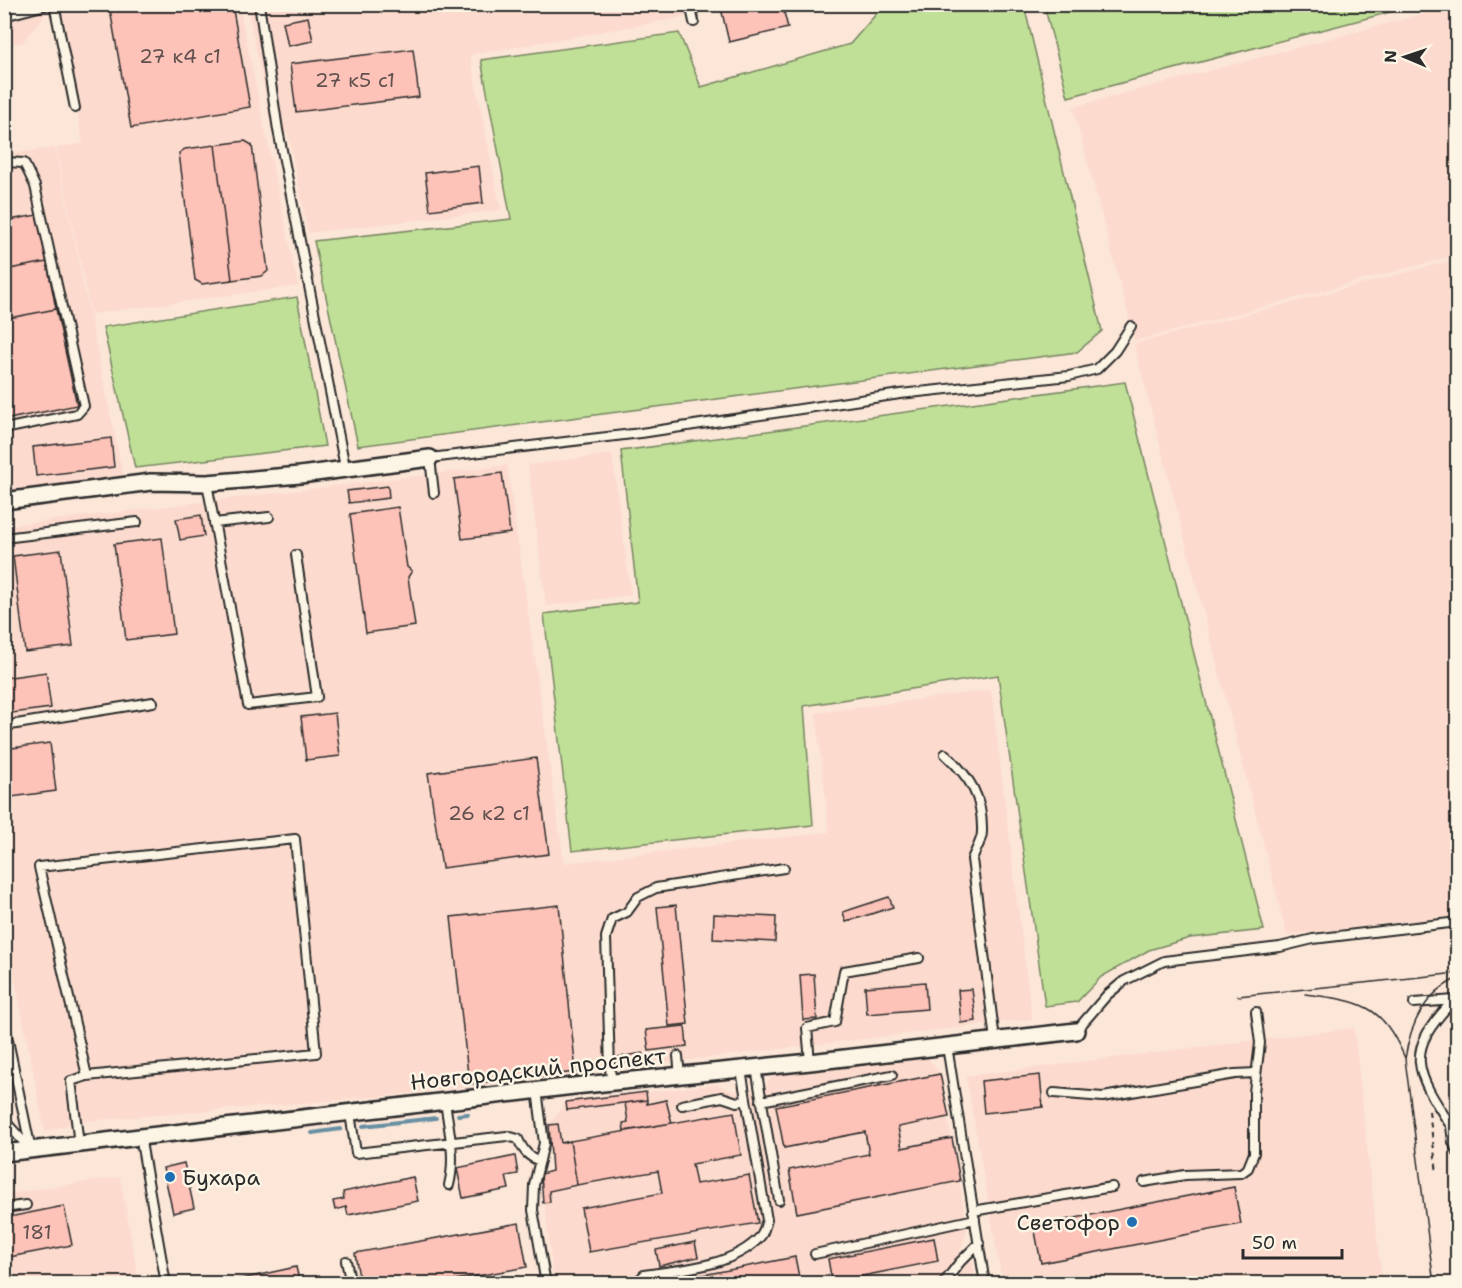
<svg xmlns="http://www.w3.org/2000/svg" width="1462" height="1288" viewBox="0 0 1462 1288" font-family="'Shantell Sans',sans-serif">
<rect width="100%" height="100%" fill="#fce6d8"/>
<filter id="ink" filterUnits="userSpaceOnUse"><feTurbulence type="fractalNoise" baseFrequency=".0167" numOctaves="2"/><feDisplacementMap in="SourceGraphic" scale="12" xChannelSelector="R" yChannelSelector="G"/><feConvolveMatrix kernelMatrix="1 2 1 2 8 2 1 2 1" color-interpolation-filters="sRGB"/></filter>
<g filter="url(#ink)">
<path fill="#fcdbce" d="M 682,4 L 686,17 L 470,55 L 501,210 L 308,233 L 288,133 L 272,128 L 247,5 Z
M 5,5 L 53,5 L 22,43 L 5,44 Z
M 54,5 L 239,5 L 298,286 L 91,314 L 56,148 L 83,143 Z
M 1457,5 L 1457,255 L 1135,341 L 1073,107 Z
M 55,148 L 124,479 L 5,492 L 4,154 Z
M 1457,259 L 1457,916 L 1287,935 L 1134,344 Z
M 612,454 L 631,595 L 546,606 L 528,465 Z
M 507,465 L 564,863 L 829,832 L 816,713 L 991,690 L 1032,1019 L 387,1096 L 75,1122 L 45,1132 L 5,930 L 4,526 Z
M 1354,1028 L 1382,1283 L 995,1283 L 1002,1281 L 966,1076 Z
M 927,1057 L 940,1074 L 966,1221 L 967,1230 L 960,1251 L 973,1262 L 976,1283 L 554,1283 L 541,1174 L 552,1171 L 549,1125 L 566,1102 L 717,1084 L 735,1092 L 764,1088 L 772,1076 Z
M 120,1177 L 139,1283 L 5,1283 L 4,1194 Z"/>
<path fill="#c0df97" stroke="#768561" stroke-width="1.5" d="M 884,5 L 1024,5 L 1102,331 L 1077,352 L 358,446 L 314,241 L 511,219 L 481,60 L 679,33 L 701,87 L 850,44 Z
M 1044,5 L 1044,4 L 1417,5 L 1068,97 Z
M 297,297 L 325,446 L 135,468 L 103,327 Z
M 1125,382 L 1264,930 L 1190,938 L 1149,950 L 1101,977 L 1077,1002 L 1045,1006 L 998,675 L 804,706 L 813,825 L 572,851 L 544,614 L 638,602 L 621,451 Z"/>
<g fill="none" stroke-linecap="round" stroke-linejoin="round">
<path stroke="#6890a2" stroke-width="4" d="M 458,1115 L 468,1114
M 363,1126 L 436,1118
M 312,1133 L 341,1129"/>
</g>
<path fill="#fdc2b8" stroke="#2b2b2b" stroke-width="1.5" d="M 4,4 L 16,4 L 17,9 L 4,12 Z
M 109,4 L 232,4 L 250,107 L 131,128 Z
M 720,4 L 782,4 L 788,28 L 729,42 Z
M 308,17 L 313,41 L 288,46 L 283,22 Z
M 413,49 L 419,97 L 296,112 L 290,64 Z
M 245,141 L 252,145 L 268,271 L 262,276 L 232,280 L 215,145 Z
M 215,145 L 232,280 L 202,284 L 195,280 L 179,153 L 185,149 Z
M 479,166 L 483,203 L 430,210 L 425,173 Z
M 37,215 L 47,262 L 4,270 L 4,221 Z
M 47,262 L 56,309 L 4,319 L 4,270 Z
M 56,309 L 77,405 L 4,420 L 4,319 Z
M 111,438 L 114,467 L 36,476 L 33,447 Z
M 502,473 L 510,533 L 462,539 L 454,479 Z
M 388,486 L 389,498 L 349,503 L 347,491 Z
M 398,507 L 407,567 L 412,571 L 408,577 L 415,626 L 366,633 L 350,514 Z
M 201,515 L 204,536 L 180,540 L 176,519 Z
M 162,538 L 174,634 L 126,640 L 114,544 Z
M 61,550 L 73,646 L 25,652 L 13,556 Z
M 46,672 L 51,708 L 4,714 L 4,678 Z
M 335,713 L 340,756 L 306,760 L 301,717 Z
M 50,743 L 56,791 L 4,798 L 4,749 Z
M 536,758 L 549,854 L 442,868 L 428,773 Z
M 889,897 L 893,907 L 846,922 L 843,912 Z
M 559,905 L 576,1072 L 469,1084 L 451,917 Z
M 676,905 L 688,1024 L 669,1026 L 657,907 Z
M 714,914 L 776,917 L 775,942 L 713,939 Z
M 814,974 L 817,1019 L 803,1020 L 800,975 Z
M 925,982 L 927,1009 L 867,1014 L 865,987 Z
M 972,989 L 976,1021 L 961,1023 L 958,990 Z
M 685,1026 L 687,1046 L 649,1051 L 646,1030 Z
M 643,1053 L 644,1061 L 620,1064 L 618,1057 Z
M 940,1074 L 949,1117 L 898,1127 L 902,1148 L 952,1138 L 960,1181 L 797,1213 L 789,1170 L 869,1154 L 865,1132 L 784,1148 L 776,1106 Z
M 1040,1075 L 1043,1107 L 984,1113 L 981,1081 Z
M 646,1092 L 647,1100 L 567,1110 L 566,1102 Z
M 647,1100 L 647,1104 L 666,1100 L 672,1123 L 624,1131 L 623,1123 L 628,1122 L 625,1103 Z
M 734,1112 L 741,1155 L 692,1164 L 696,1184 L 749,1175 L 758,1223 L 589,1252 L 581,1208 L 662,1193 L 658,1171 L 577,1185 L 570,1141 Z
M 558,1124 L 561,1143 L 570,1141 L 577,1185 L 549,1191 L 550,1202 L 543,1203 L 541,1174 L 552,1171 L 549,1125 Z
M 515,1156 L 518,1174 L 506,1176 L 509,1189 L 463,1198 L 457,1168 Z
M 184,1163 L 194,1208 L 173,1213 L 163,1168 Z
M 413,1177 L 418,1201 L 348,1215 L 346,1207 L 335,1210 L 333,1201 L 344,1199 L 343,1192 Z
M 1234,1187 L 1241,1224 L 1041,1263 L 1034,1226 Z
M 64,1206 L 72,1245 L 4,1258 L 4,1218 Z
M 519,1223 L 527,1267 L 450,1281 L 450,1284 L 360,1284 L 355,1253 Z
M 934,1238 L 938,1261 L 832,1282 L 828,1259 Z
M 695,1242 L 698,1257 L 659,1266 L 656,1250 Z
M 795,1257 L 800,1282 L 791,1284 L 657,1284 Z
M 296,1267 L 300,1284 L 218,1284 Z"/>
<g fill="none" stroke-linecap="round" stroke-linejoin="round">
<defs>
<path id="service" d="M 54,4 L 75,108
M 259,4 L 278,130 L 345,467
M 690,4 L 694,22
M 4,16 L 50,4
M 4,162 L 24,163 L 35,186 L 84,406 L 77,414 L 4,429
M 207,483 L 248,705 L 317,697 L 296,555
M 434,493 L 430,458 L 641,433 L 900,394 L 1069,376 L 1097,369 L 1115,351 L 1131,326
M 214,523 L 269,517
M 4,538 L 137,522
M 4,726 L 153,702
M 945,754 C 970,777 983,797 982,832 C 982,841 975,851 972,859 L 995,1040
M 1414,1003 L 1455,1000
M 4,1021 L 31,1150
M 1076,1031 L 1107,995 L 1124,981 L 1164,961 L 1280,947 L 1313,939 L 1458,922
M 947,1046 L 985,1284
M 678,1056 L 680,1076
M 810,1062 L 807,1028 L 835,1022 L 844,971 L 919,958
M 756,1068 L 779,1200
M 612,1083 L 610,1069 L 606,937 L 612,919 L 627,912 L 638,897 L 656,888 L 784,868
M 537,1090 L 544,1143 L 534,1185 L 533,1210 L 546,1284
M 1054,1093 L 1103,1097 L 1235,1074 L 1256,1073
M 761,1101 L 892,1075
M 445,1102 C 449,1130 456,1158 449,1185
M 682,1105 L 722,1097 L 737,1102 L 746,1100
M 350,1113 L 356,1153 L 507,1136 L 518,1139 C 523,1150 528,1157 540,1161
M 4,1120 L 30,1149
M 1458,1125 L 1451,1126 L 1453,1142 L 1458,1153
M 1451,1126 C 1415,1071 1403,1052 1454,1000
M 140,1136 L 166,1284
M 79,1144 L 71,1081 L 87,1076 L 316,1053 L 295,839 L 39,867 L 87,1076
M 1144,1182 L 1185,1175 L 1241,1173 L 1248,1168 L 1254,1153 L 1254,1092 L 1260,1043 L 1256,1012
M 4,1208 L 26,1205
M 973,1211 L 1112,1187
M 815,1254 L 975,1219
M 346,1261 L 351,1284
M 636,1284 L 644,1275 C 682,1269 732,1267 760,1237 C 764,1233 765,1225 767,1220 L 741,1070
M 943,1284 L 960,1262 L 979,1243"/>
<path id="minor" d="M 4,501 L 151,482 L 207,483 L 300,475 L 430,458
M 4,1153 L 574,1086 L 810,1062 L 1076,1031"/>
</defs>
<use href="#service" stroke="#2b2b2b" stroke-width="12"/>
<use href="#minor" stroke="#2b2b2b" stroke-width="20"/>
<path stroke="#2b2b2b" stroke-width="2" stroke-dasharray="6 4.5" stroke-linecap="butt" d="M 1429,1111 L 1437,1173"/>
<use href="#service" stroke="#fcf5e5" stroke-width="8"/>
<use href="#minor" stroke="#fcf5e5" stroke-width="15"/>
<path stroke="#2b2b2b" stroke-width="1.5" d="M 1305,994 C 1361,1001 1381,1003 1405,1058
M 1238,996 L 1458,973
M 1434,1284 L 1405,1059 C 1410,1025 1425,993 1458,978"/>
</g>
</g>
<g fill="#1f6fb2" stroke="#fcf5e5" stroke-width="2">
<circle cx="170" cy="1177" r="6"/>
<circle cx="1132" cy="1222" r="6"/>
</g>
<g text-anchor="middle" dominant-baseline="central" stroke-width="5" stroke-linejoin="round" paint-order="stroke">
<g font-size="20" fill="#60514e">
<text x="180" y="56">27 к4 с1</text>
<text x="355" y="80">27 к5 с1</text>
<text x="489" y="813">26 к2 с1</text>
<text x="37" y="1232">181</text>
</g>
<g font-size="22" fill="#2b2b2b" stroke="#fcf5e5">
<text transform="translate(538 1069) rotate(-6)">Новгородский проспект</text>
</g>
<g font-size="22" fill="#2b2b2b" stroke="#fcf5e5" text-anchor="start">
<text x="182" y="1177">Бухара</text>
<text x="1120" y="1222" text-anchor="end">Светофор</text>
</g>
</g>
<rect width="1462" height="1288" fill="none" stroke="#fcf5e5" stroke-width="24"/>
<rect x="12" y="12" width="1438" height="1264" fill="none" stroke="#2b2b2b" stroke-width="2" filter="url(#ink)"/>
<g transform="translate(1405 57) rotate(272)" stroke="#fcf5e5" stroke-width="4.5" paint-order="stroke">
<path d="M0-4.5L10 22L0 15L-10 22Z" fill="#2b2b2b"/>
<text y="-9" font-size="16" font-weight="bold" text-anchor="middle" fill="#2b2b2b">N</text>
</g>
<path d="M1243 1249v9h99v-9" fill="none" stroke="#2b2b2b" stroke-width="3"/>
<text x="1252" y="1249" font-size="18" fill="#2b2b2b" stroke="#fcf5e5" stroke-width="4.5" paint-order="stroke">50 m</text>
</svg>
